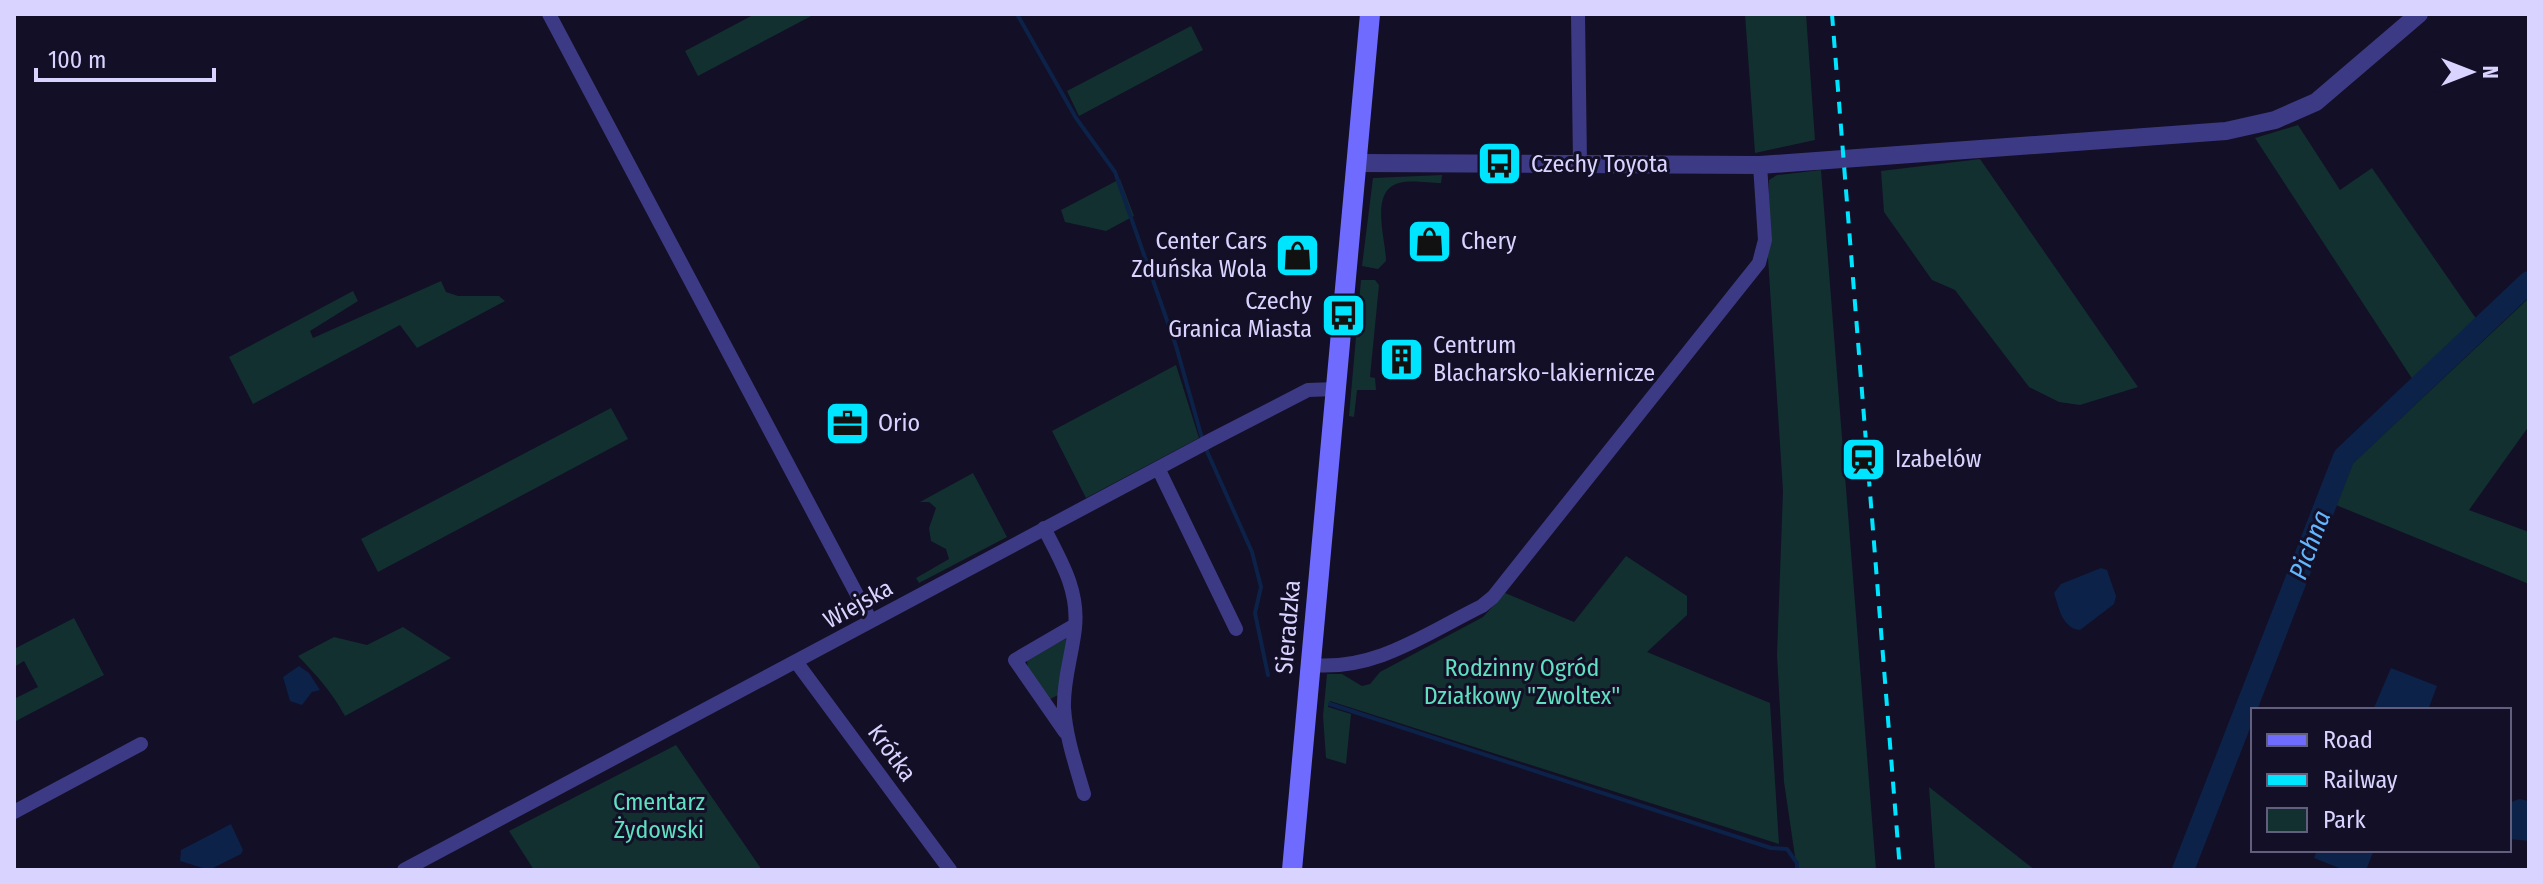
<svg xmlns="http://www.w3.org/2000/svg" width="2543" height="884" viewBox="0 0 2543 884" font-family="'Fira Sans Condensed',sans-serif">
<rect width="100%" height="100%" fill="#130f26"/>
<path fill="#12302f" d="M 755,14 L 815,14 L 698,76 L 685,51 Z
M 1745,14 L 1806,14 L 1815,140 L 1755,153 Z
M 1191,26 L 1203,50 L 1079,116 L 1067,91 Z
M 2298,125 L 2340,190 L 2372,168 L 2477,320 L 2415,383 L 2255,138 Z
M 1980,159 L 2138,387 L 2080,405 L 2059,402 L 2029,387 L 1955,290 L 1932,280 L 1884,212 L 1881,171 Z
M 1821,170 L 1876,870 L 1797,870 L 1784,782 L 1777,655 L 1783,491 L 1768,258 L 1769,180 L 1777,175 Z
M 1442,175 L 1441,183 C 1428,183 1408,179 1396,184 C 1370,194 1386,240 1386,261 L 1378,269 L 1362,266 L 1373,178 Z
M 1120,179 L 1134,216 L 1106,231 L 1065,222 L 1061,210 Z
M 1361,280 L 1375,280 L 1379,285 L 1370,377 L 1375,378 L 1376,390 L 1357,390 L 1354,417 L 1349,416 Z
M 441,281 L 446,292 L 458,296 L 499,296 L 505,301 L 417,348 L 400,325 L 253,404 L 229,357 L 353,291 L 358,301 L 310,331 L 313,338 Z
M 2529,298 L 2529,426 L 2469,510 L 2529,532 L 2529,584 L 2336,505 L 2351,465 Z
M 1176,365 L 1199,438 L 1086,498 L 1052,431 Z
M 611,408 L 628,439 L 378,572 L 361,539 Z
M 973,473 L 1007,537 L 919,583 L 916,578 L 949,559 L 946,549 L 931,541 L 929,528 L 936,508 L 929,502 L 920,502 Z
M 1626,556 L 1687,596 L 1687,615 L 1647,652 L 1770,703 L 1779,844 L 1330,701 L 1328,707 L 1351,714 L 1346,764 L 1326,758 L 1323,716 L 1327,674 L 1342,674 L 1362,686 L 1370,684 L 1380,672 L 1483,617 L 1505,593 L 1574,622 Z
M 74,618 L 104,675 L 14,722 L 14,699 L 38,687 L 24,661 L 14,667 L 14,649 Z
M 403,627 L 451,658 L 345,716 C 331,691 318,677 298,656 L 334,637 L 367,645 Z
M 1067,638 L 1058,695 L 1050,699 L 1028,669 L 1027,660 Z
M 676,745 L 762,870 L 534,870 L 509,831 Z
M 1929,787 L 2035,870 L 1935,870 Z"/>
<path fill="#0c2248" d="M 2101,568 L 2107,570 L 2116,596 L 2114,604 L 2080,630 C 2062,628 2059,608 2054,593 L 2061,584 Z
M 299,666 L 309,673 L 320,690 L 312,692 L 302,705 L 290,701 L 283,677 Z
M 2391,668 L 2437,686 L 2428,710 L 2373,710 Z
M 2519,799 L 2529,801 L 2529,841 L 2509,839 L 2509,803 Z
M 231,824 L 243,850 L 241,854 L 209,870 L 180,861 L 181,850 Z
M 2317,850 L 2374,850 L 2366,870 L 2344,870 L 2314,858 Z"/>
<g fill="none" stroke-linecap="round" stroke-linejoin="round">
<path stroke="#0c2248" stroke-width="4" d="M 1017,14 L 1076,118 L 1115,172 L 1176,346 L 1202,438
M 1206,449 L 1252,552 L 1261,587 L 1255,613 L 1268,675
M 1330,704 L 1771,848 L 1787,849 L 1797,863 L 1797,870"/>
<path stroke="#0c2248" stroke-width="22" d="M 2183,870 L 2344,457 L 2529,282"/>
<path stroke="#3d3a85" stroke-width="14" d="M 549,14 L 871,621
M 1578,14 L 1580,164
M 1158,468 L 1236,629
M 1044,528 C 1061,561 1079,590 1075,628 C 1072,656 1063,680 1064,708 C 1066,738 1076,766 1084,794
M 797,663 L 950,870
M 1311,665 C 1376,671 1425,634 1482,606 L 1493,597 L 1759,263 L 1765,240 L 1760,165
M 1065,732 L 1015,660 L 1075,625
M 14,812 L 141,744
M 404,870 L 1211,440 L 1308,390 L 1336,389"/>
<path stroke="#3d3a85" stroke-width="18" d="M 1356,163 L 1760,165 L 2226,131 L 2275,120 L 2316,102 L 2419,14"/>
<path stroke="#6f6bff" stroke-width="20" d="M 1292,870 L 1370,14"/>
<path stroke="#00e5ff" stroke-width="4" stroke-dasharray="12 10" stroke-linecap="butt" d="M 1832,14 L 1900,870"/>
</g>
<defs>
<symbol id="bus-square" viewBox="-11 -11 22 22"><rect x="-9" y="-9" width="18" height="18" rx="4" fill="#00e5ff" stroke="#130f26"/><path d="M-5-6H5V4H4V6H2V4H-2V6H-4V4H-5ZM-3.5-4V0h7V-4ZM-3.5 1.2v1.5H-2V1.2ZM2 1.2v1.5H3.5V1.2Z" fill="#111"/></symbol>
<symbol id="shop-square" viewBox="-11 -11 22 22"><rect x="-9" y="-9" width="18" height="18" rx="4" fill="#00e5ff" stroke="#130f26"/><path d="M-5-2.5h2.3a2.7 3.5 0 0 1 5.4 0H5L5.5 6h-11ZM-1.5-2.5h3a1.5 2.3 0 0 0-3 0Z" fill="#111"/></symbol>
<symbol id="building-square" viewBox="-11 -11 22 22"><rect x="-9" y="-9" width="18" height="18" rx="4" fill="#00e5ff" stroke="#130f26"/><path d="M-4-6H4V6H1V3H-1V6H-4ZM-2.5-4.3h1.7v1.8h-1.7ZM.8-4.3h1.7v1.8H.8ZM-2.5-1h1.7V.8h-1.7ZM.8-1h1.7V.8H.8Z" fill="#111"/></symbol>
<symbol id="office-square" viewBox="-11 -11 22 22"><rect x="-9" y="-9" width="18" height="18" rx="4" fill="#00e5ff" stroke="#130f26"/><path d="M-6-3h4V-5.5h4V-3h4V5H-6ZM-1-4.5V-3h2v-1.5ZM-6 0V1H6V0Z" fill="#111"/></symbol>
<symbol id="station-square" viewBox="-11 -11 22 22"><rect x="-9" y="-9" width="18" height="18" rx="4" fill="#00e5ff" stroke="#130f26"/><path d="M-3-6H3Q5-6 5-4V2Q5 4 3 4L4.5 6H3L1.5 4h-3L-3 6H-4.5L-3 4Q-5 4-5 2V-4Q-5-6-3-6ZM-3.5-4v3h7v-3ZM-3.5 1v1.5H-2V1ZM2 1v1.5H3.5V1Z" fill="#111"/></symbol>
</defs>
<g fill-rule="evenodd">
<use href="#bus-square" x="1474" y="138" width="51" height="51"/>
<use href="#shop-square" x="1404" y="216" width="51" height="51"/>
<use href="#shop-square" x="1272" y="230" width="51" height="51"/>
<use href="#bus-square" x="1318" y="290" width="51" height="51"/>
<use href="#building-square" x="1376" y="334" width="51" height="51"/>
<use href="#office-square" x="822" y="398" width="51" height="51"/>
<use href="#station-square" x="1838" y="434" width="51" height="51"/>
</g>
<g text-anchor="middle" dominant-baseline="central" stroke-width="6" stroke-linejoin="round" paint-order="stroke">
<g font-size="24" fill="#d9d4ff" stroke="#130f26" text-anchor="start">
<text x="1531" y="164">Czechy Toyota</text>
<text x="1267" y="241" text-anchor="end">Center Cars<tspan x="1267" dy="28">Zduńska Wola</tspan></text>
<text x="1461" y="241">Chery</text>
<text x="1312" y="301" text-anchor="end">Czechy<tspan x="1312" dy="28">Granica Miasta</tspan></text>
<text x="1433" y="345">Centrum<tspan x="1433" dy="28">Blacharsko-lakiernicze</tspan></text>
<text x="878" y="423">Orio</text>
<text x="1895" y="459">Izabelów</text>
</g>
<g font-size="24" fill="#d9d4ff" stroke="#130f26">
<text transform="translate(858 604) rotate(-29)">Wiejska</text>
<text transform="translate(1288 627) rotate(-85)">Sieradzka</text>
<text transform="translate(892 753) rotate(54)">Krótka</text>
</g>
<g font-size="24" fill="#5fe0c0" stroke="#130f26">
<text x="1522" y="668">Rodzinny Ogród<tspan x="1522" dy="28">Działkowy "Zwoltex"</tspan></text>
<text x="659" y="802">Cmentarz<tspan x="659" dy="28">Żydowski</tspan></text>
</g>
<g font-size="26" font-style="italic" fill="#62b6ff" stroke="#130f26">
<text transform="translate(2310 545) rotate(-69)">Pichna</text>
</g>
</g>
<rect width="2543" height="884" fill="none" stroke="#d9d4ff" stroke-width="32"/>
<rect x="2251" y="708" width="260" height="144" fill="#130f26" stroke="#625e7d" stroke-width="2"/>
<rect x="2267" y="734" width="40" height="12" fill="#6f6bff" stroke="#625e7d" stroke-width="2"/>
<text x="2323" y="748" font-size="24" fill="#d9d4ff">Road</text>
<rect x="2267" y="774" width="40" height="12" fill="#00e5ff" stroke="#625e7d" stroke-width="2"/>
<text x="2323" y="788" font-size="24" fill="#d9d4ff">Railway</text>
<rect x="2267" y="808" width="40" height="24" fill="#12302f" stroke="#625e7d" stroke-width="2"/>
<text x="2323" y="828" font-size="24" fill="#d9d4ff">Park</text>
<g transform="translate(2471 72) rotate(90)" stroke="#130f26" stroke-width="6" paint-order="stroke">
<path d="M0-6L14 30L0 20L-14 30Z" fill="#d9d4ff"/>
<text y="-12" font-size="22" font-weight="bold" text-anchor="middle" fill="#d9d4ff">N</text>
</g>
<path d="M36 68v12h178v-12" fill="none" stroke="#d9d4ff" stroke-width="4"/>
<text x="48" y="68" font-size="24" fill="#d9d4ff" stroke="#130f26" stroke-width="6" paint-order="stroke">100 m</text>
</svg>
